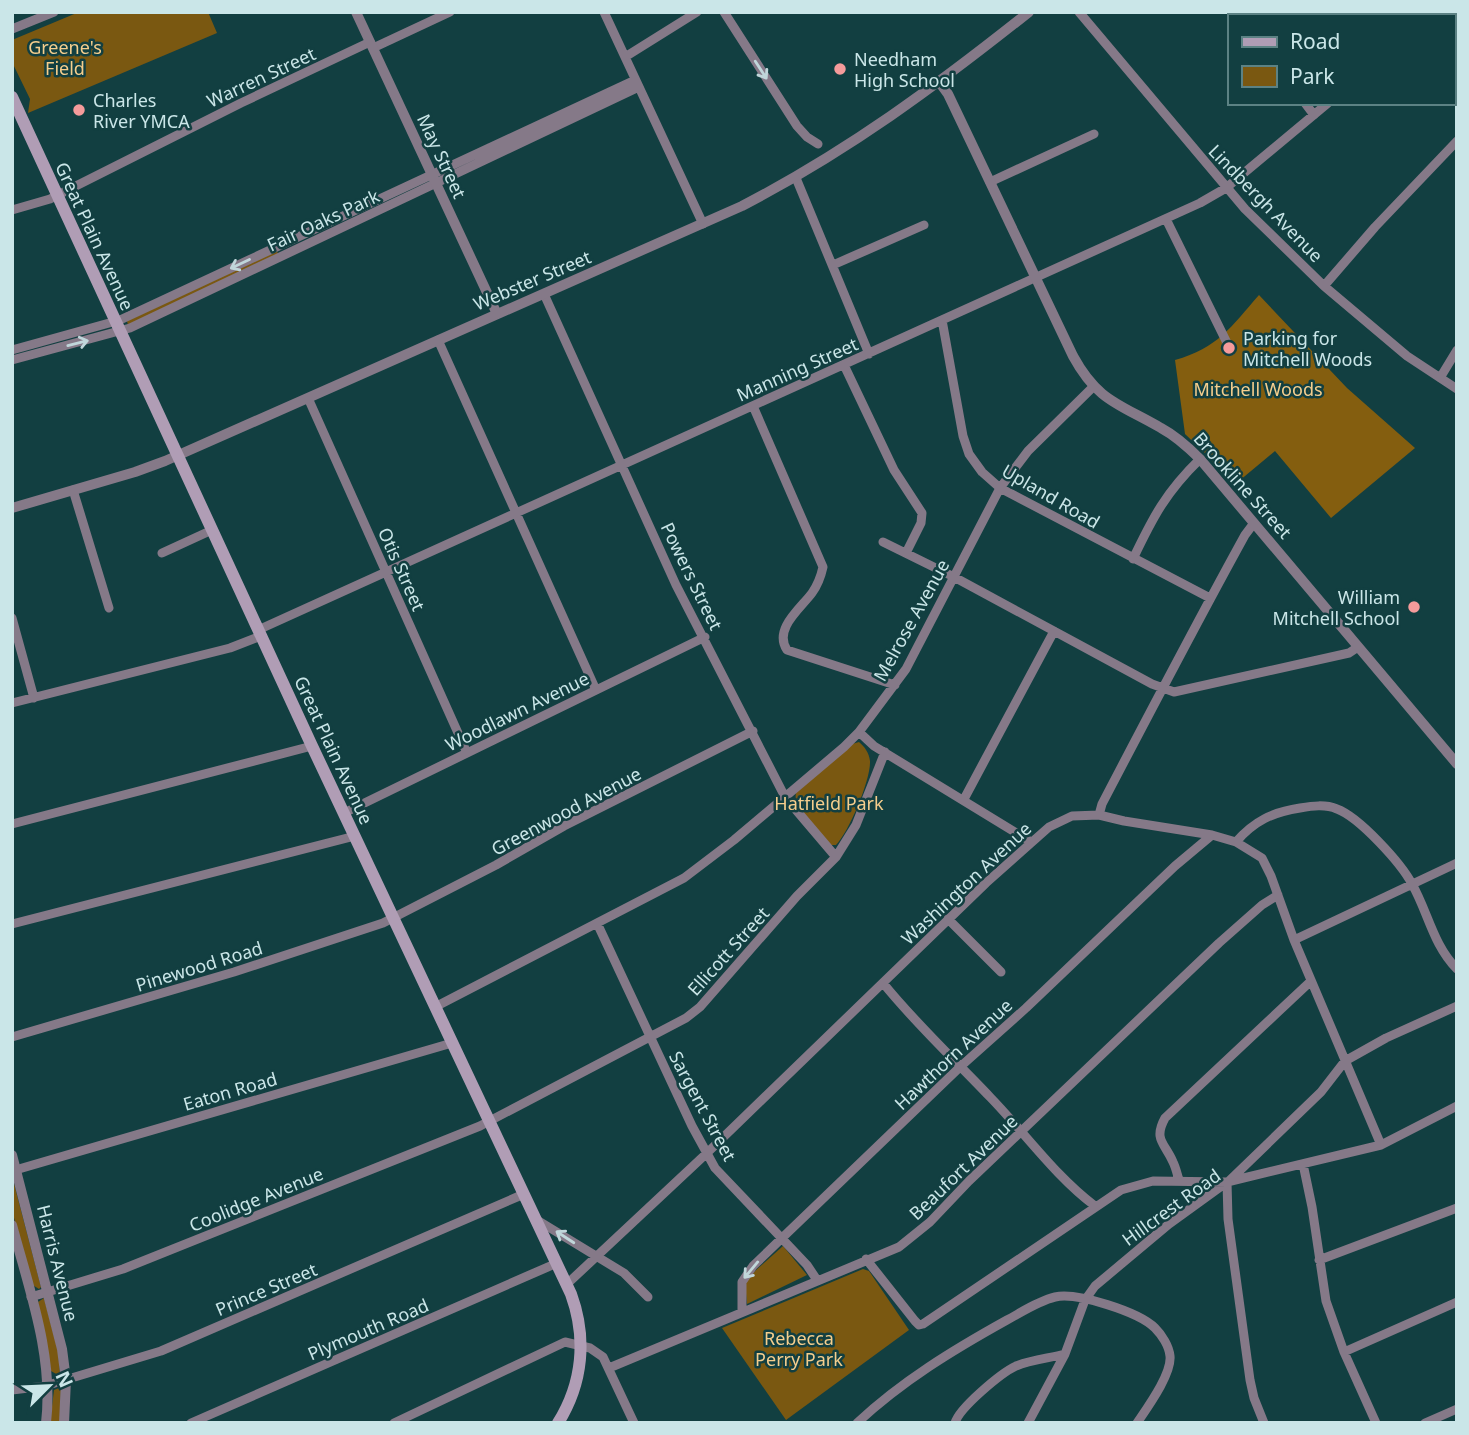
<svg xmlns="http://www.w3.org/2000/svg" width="1469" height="1435" viewBox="0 0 1469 1435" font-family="'Noto Sans',sans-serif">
<rect width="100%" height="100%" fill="#123f41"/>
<path fill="#7a5811" d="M 79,12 L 208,12 L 217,33 L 28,113 L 30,99 L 12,62 L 12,40 Z
M 277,251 L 278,254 L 128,325 L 127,321 Z
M 859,742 C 865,747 869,753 870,761 C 871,779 849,832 836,845 L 829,845 C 818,832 792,811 796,793 L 852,744 Z
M 12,1176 L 41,1287 L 39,1289 L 31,1284 L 12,1210 Z
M 783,1246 L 807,1275 L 747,1304 L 745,1283 L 756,1270 Z
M 863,1269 L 869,1271 L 909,1330 L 786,1420 L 722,1328 Z
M 44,1298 L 58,1351 L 60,1373 L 58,1375 L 51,1371 L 38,1302 Z
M 59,1388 L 61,1389 L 60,1423 L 50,1423 L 54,1390 Z"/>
<path fill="#845e0f" d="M 1259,295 L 1347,388 L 1415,448 L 1331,518 L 1275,451 L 1233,486 L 1205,453 L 1185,434 L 1175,360 C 1218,348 1231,327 1259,295 Z"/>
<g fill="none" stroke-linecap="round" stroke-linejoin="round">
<path stroke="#857988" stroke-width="9" d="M 604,12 L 703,224
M 724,12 L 797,126 L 807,137 L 818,144
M 1079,12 L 1245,209 L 1324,286 L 1407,356 L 1457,389
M 1232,12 L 1235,16
M 1433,16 L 1437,12
M 12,29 L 54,12
M 373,48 L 450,12
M 625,57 L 697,12
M 1305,103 L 1314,115
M 796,178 L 869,354
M 990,182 L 1094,134
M 12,210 L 50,199 L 241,103 L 370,42
M 1166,219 L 1231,351
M 833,265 L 924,225
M 1324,286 L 1375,227 L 1457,141
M 544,294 L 676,585 L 785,797 L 836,857
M 942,320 L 963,436 L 969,454 L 982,472 L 1000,488 L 1210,598
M 438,340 L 596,690
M 12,350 L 120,320 L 635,80
M 12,360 L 130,328 L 639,87
M 844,365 L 894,470 L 922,513 L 921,523 L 906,553
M 1440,378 L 1457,350
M 308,398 L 467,753
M 753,406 L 823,567 C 821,576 817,586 812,593 C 801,608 773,629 787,650 L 895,685
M 73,490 L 109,608
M 883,542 L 954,577 L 1152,684 L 1174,692 L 1349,653 L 1358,647
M 162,553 L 212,530
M 1133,559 C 1153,517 1166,492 1200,459
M 12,618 L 34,698
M 258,630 L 1200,203 L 1226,188 L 1328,103
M 12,703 L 230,648 L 261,636
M 859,732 L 874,746 L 1031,842
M 964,799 L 1054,631
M 344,813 L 705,637
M 1099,815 L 1102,804 C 1149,714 1196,624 1245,535 L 1254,523
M 12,824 L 312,746
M 1236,842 L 1262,858 L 1271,876 L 1294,940 L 1381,1145
M 948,919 L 1001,972
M 597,923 L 692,1126 L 715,1168 L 807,1265 L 817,1280
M 12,924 L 355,836
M 1294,940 L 1457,863
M 883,983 C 916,1024 954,1059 990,1097 C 1025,1133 1055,1176 1095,1206
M 435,1007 L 684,878 L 734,840 L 844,747 L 859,732 L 906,669 L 1000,488 L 1028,451 L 1093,387
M 12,1037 L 234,972 L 383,923 L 496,865 L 564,826 L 753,731
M 1303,1164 L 1312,1207 L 1326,1301 L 1344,1352 L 1376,1423
M 12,1171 L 452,1043
M 1179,1180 C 1177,1174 1176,1168 1173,1162 C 1165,1143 1153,1140 1165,1118 L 1311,981
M 1229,1181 L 1321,1092 L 1345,1061 L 1386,1038 L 1457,1006
M 1227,1182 L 1228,1219 L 1250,1380 L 1254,1398 L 1264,1423
M 537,1220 L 624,1273 L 648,1297
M 866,1259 L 915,1321 L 919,1325 L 923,1324 L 1121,1190 L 1153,1181 L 1227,1182
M 1319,1260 L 1457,1208
M 567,1284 L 707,1153 L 986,883 L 1049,827 L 1072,816 L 1099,815 L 1124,821 L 1212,835 L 1236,842 C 1254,821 1273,812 1300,808 C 1312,806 1325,804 1337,809 C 1359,817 1401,863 1412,884 C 1428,912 1433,945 1457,969
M 31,1297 L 123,1269 L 480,1126 L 686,1018 L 700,1007 L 797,896 L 836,857 L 856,825 L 885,752
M 742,1311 L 742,1282 L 753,1266 L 960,1067 L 1026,1008 L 1175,866 L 1212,835
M 1344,1352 L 1457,1302
M 609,1368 L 899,1247 L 930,1222 L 969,1181 L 1219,943 L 1262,905 L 1278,895
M 12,1390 L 45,1386 L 161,1351 L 524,1194
M 191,1423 L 557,1263
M 394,1423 L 565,1342 L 590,1348 L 603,1357 L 634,1423
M 857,1423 C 902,1381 953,1350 1007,1320 C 1022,1312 1038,1301 1055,1297 C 1077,1292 1139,1312 1155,1328 C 1162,1335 1169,1346 1170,1356 C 1172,1374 1147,1408 1137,1423
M 955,1423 C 959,1408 1001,1373 1016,1366 C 1030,1360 1050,1358 1065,1354
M 1028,1423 L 1065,1354 L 1085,1300 L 1095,1286 L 1169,1224 L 1227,1182 L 1381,1145 L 1457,1106
M 1425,1423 L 1457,1409"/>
<path stroke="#857988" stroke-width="10" d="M 356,12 L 497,314
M 940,83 L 948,94 L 1073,356 C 1098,402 1120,404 1161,428 C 1176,436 1188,447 1200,459 L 1457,764
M 12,508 L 135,472 L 165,461 L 742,206 C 848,151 936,86 1029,12
M 12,1155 L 62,1349 L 66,1380 L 64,1423
M 12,1225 C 29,1289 54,1356 46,1423"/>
<path stroke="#b09db5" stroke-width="12" d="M 12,97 L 312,746 L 571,1294 C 587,1338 583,1383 558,1423"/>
</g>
<defs><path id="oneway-shaft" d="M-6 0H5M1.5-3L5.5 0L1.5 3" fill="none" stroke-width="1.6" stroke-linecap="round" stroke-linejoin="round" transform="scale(1.75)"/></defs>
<g stroke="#c0d6da">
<use href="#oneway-shaft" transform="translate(761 70) rotate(57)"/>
<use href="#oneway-shaft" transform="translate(240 264) rotate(155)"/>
<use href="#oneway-shaft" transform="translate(78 343) rotate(-14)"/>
<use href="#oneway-shaft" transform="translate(565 1237) rotate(-147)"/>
<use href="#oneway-shaft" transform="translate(751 1270) rotate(130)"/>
</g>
<g fill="#f59b9b" stroke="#123f41" stroke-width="2.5">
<circle cx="840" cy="69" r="7"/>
<circle cx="79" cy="110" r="7"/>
<circle cx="1229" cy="348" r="7"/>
<circle cx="1414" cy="607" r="7"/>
</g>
<g text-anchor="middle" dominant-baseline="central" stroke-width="5" stroke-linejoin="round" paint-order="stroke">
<g font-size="18" fill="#f5ce8d" stroke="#123f41">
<text x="65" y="47">Greene's<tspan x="65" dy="21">Field</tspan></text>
<text x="1258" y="389">Mitchell Woods</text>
<text x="829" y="803">Hatfield Park</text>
<text x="799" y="1338">Rebecca<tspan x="799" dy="21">Perry Park</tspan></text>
</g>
<g font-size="18" fill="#cae6e8" stroke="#123f41" text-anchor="start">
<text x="854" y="59">Needham<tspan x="854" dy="21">High School</tspan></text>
<text x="93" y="100">Charles<tspan x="93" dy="21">River YMCA</tspan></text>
<text x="1243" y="338">Parking for<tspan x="1243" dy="21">Mitchell Woods</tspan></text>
<text x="1400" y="597" text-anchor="end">William<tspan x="1400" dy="21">Mitchell School</tspan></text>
</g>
<g font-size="18" fill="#cae6e8" stroke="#123f41">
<text transform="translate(261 77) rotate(-25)">Warren Street</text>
<text transform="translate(442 156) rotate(65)">May Street</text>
<text transform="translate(1266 203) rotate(46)">Lindbergh Avenue</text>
<text transform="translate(323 220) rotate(-25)">Fair Oaks Park</text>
<text transform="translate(95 236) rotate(65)">Great Plain Avenue</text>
<text transform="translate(532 280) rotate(-23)">Webster Street</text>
<text transform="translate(797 369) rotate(-24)">Manning Street</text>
<text transform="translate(1243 485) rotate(48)">Brookline Street</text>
<text transform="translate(1051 496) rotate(30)">Upland Road</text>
<text transform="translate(402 569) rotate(66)">Otis Street</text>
<text transform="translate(692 576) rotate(64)">Powers Street</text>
<text transform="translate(911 620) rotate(-61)">Melrose Avenue</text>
<text transform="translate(517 711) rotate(-26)">Woodlawn Avenue</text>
<text transform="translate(334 750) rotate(65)">Great Plain Avenue</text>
<text transform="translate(566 811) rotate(-28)">Greenwood Avenue</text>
<text transform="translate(966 883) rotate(-43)">Washington Avenue</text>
<text transform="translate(728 951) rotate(-48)">Ellicott Street</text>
<text transform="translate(199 966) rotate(-17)">Pinewood Road</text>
<text transform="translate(953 1054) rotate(-43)">Hawthorn Avenue</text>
<text transform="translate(230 1091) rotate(-16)">Eaton Road</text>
<text transform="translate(703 1106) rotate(62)">Sargent Street</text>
<text transform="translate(963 1167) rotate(-44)">Beaufort Avenue</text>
<text transform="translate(256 1199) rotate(-22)">Coolidge Avenue</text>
<text transform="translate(1171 1207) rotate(-36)">Hillcrest Road</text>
<text transform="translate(58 1263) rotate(76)">Harris Avenue</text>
<text transform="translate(266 1289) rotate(-23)">Prince Street</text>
<text transform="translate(368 1329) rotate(-23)">Plymouth Road</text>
</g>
</g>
<rect width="1469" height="1435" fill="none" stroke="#cae6e8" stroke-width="28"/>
<rect x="1228" y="14" width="228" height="91" fill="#123f41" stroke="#5c8284" stroke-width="2"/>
<rect x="1242" y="37" width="35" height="10" fill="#b09db5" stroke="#5c8284" stroke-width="2"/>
<text x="1290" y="49" font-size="21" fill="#cae6e8">Road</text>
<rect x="1242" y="66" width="35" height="21" fill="#7a5811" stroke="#5c8284" stroke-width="2"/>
<text x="1290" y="84" font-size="21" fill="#cae6e8">Park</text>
<g transform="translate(49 1386) rotate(66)" stroke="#123f41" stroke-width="5" paint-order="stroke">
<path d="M0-5L12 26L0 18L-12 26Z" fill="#cae6e8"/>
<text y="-10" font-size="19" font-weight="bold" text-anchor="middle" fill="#cae6e8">N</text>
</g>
</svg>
